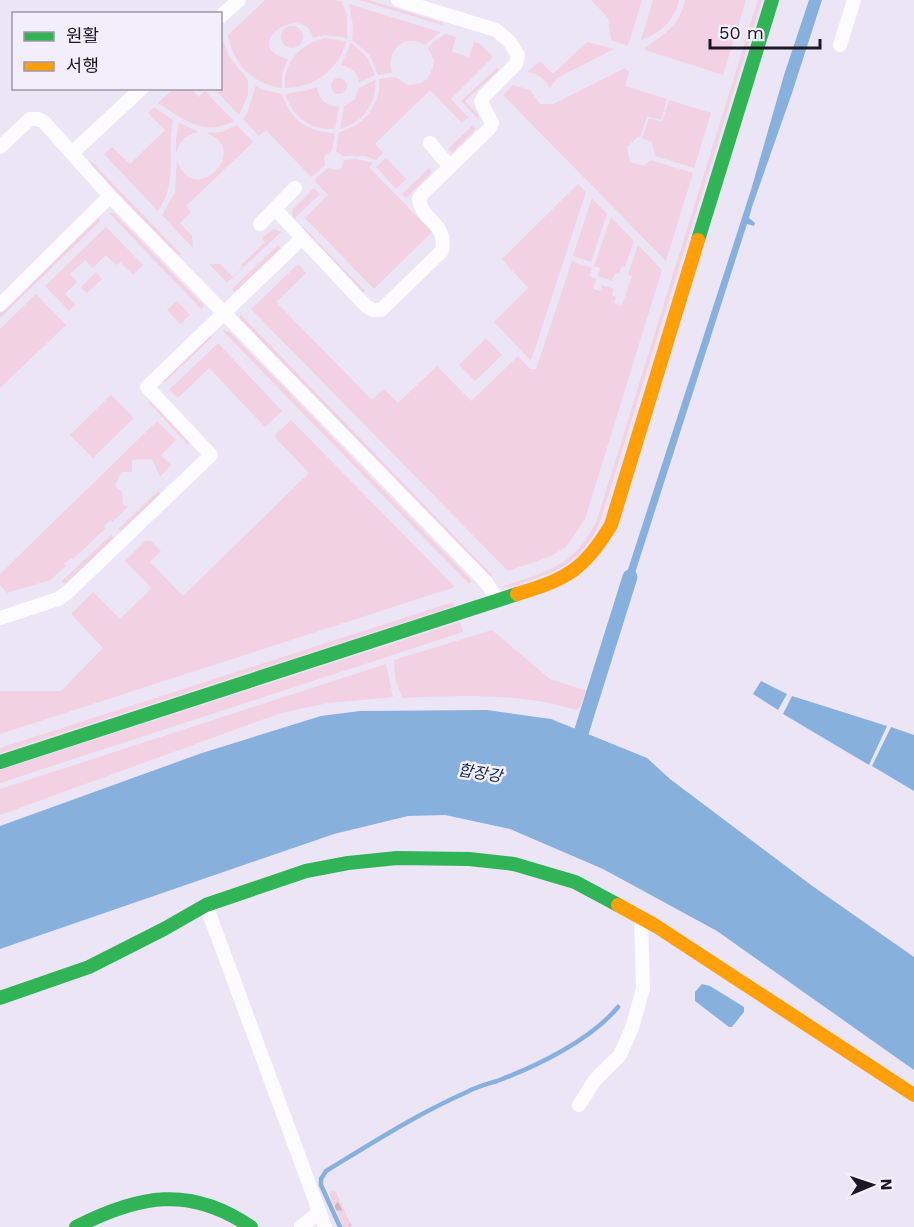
<svg xmlns="http://www.w3.org/2000/svg" width="914" height="1227" viewBox="0 0 914 1227" font-family="'Work Sans','Noto Sans KR',sans-serif">
<defs>
<pattern id="forest-firs" width="22" height="20" patternUnits="userSpaceOnUse" patternTransform="scale(1.5)"><rect width="22" height="20" fill="#f2d1e3"/><path d="M5 1l3.5 6h-7zM16 11l3.5 6h-7z" fill="#cfb3c2"/></pattern>
</defs>
<rect width="100%" height="100%" fill="#ebe5f6"/>
<path fill="#f2d1e3" d="M 265,0 L 335,0 L 342,2 L 347,16 L 347,38 L 325,35 L 313,38 C 304,0 237,46 288,59 L 282,74 L 282,88 C 253,84 233,64 228,35 Z
M 359,0 L 369,0 L 443,23 L 442,25 Z
M 591,0 L 642,0 L 628,46 L 611,40 L 608,18 Z
M 653,0 L 679,0 C 675,20 660,34 641,40 Z
M 685,0 L 746,0 L 723,75 L 645,50 L 644,48 C 664,35 681,24 685,0 Z
M 758,0 L 762,0 L 600,522 C 583,558 565,569 528,581 C 519,584 510,589 501,587 C 547,571 574,568 597,520 Z
M 349,4 L 440,32 L 425,45 C 404,32 385,52 392,73 L 378,75 L 370,55 L 352,40 L 353,26 Z
M281 37a11 11 0 1 1 22 0a11 11 0 1 1-22 0Z
M 446,34 L 456,37 L 452,52 L 469,57 L 474,42 L 480,44 L 493,57 L 451,99 L 468,117 L 462,123 L 430,90 L 375,144 L 383,153 L 376,160 L 365,156 L 343,156 L 336,151 L 339,132 C 363,127 382,104 379,79 L 395,77 L 408,85 L 421,83 L 427,79 L 433,67 L 434,60 L 428,48 L 433,42 Z
M 325,38 L 346,41 C 339,70 314,88 285,88 C 283,62 300,44 325,38 Z
M 223,40 L 230,58 L 248,80 L 248,95 L 239,115 L 214,89 L 220,88 L 221,42 Z
M 587,42 L 614,49 L 557,78 L 550,88 C 544,79 539,73 527,72 L 540,61 L 553,74 Z
M 351,43 L 367,57 L 375,75 L 359,83 C 358,73 351,67 341,65 Z
M 497,68 L 499,70 L 465,101 L 478,114 L 479,120 L 461,101 Z
M 625,68 L 629,72 L 625,86 L 667,99 L 661,120 L 647,116 L 640,138 L 638,137 L 627,147 L 630,162 L 644,166 L 651,160 L 693,173 L 666,261 L 503,95 L 513,85 L 530,90 L 540,104 L 553,104 Z
M331 86a8 8 0 1 1 16 0a8 8 0 1 1-16 0Z
M 375,80 C 377,103 363,123 340,129 L 344,106 L 355,99 L 359,88 Z
M 256,85 L 261,89 L 282,94 C 290,119 308,133 335,133 L 332,150 L 324,157 L 325,165 L 311,177 L 266,130 L 259,136 L 243,119 L 247,114 Z
M 317,87 C 318,99 327,106 339,107 L 335,129 C 310,130 293,117 285,94 L 304,91 Z
M 173,89 L 191,89 L 199,97 L 205,91 L 234,121 C 205,137 182,119 158,103 Z
M 669,100 L 711,113 L 694,168 L 655,156 L 652,142 L 642,138 L 649,118 L 662,122 Z
M 154,107 L 173,120 C 166,153 179,181 158,211 L 104,154 L 112,147 L 130,164 L 165,130 L 148,113 Z
M 179,123 L 199,132 C 186,134 180,141 176,153 L 176,140 Z
M 237,125 L 253,142 L 186,206 L 191,212 L 180,223 L 192,236 L 193,248 L 162,215 L 175,192 L 177,160 C 193,210 253,149 206,133 L 222,132 Z
M 473,125 L 476,129 L 452,153 L 448,149 Z
M 386,158 L 406,179 L 396,189 L 376,167 Z
M 356,159 L 373,163 L 369,167 L 432,232 L 374,289 L 305,218 L 328,195 L 314,180 L 328,168 L 338,170 L 342,167 L 344,160 Z
M 90,160 L 182,255 L 177,254 L 91,167 Z
M 429,168 L 432,172 L 406,198 L 402,194 Z
M 578,184 L 586,192 L 531,361 L 494,322 L 528,288 L 502,259 Z
M 314,188 L 320,194 L 294,219 L 292,212 L 293,209 Z
M 592,198 L 607,214 L 591,262 L 573,256 Z
M 109,213 L 114,213 L 204,306 L 201,309 Z
M 611,217 L 634,241 L 625,267 L 622,266 L 619,274 L 615,273 L 612,281 L 598,276 L 600,268 L 594,266 Z
M 98,218 L 100,221 L 0,318 L 0,313 Z
M 106,227 L 143,265 L 133,275 L 120,262 L 116,265 L 106,255 L 92,268 L 85,260 L 70,274 L 77,282 L 65,294 L 75,305 L 69,311 L 45,286 Z
M 303,227 L 365,291 L 363,293 L 301,229 Z
M 274,229 L 281,232 L 227,283 L 209,264 L 220,264 L 233,277 L 243,267 L 241,265 L 265,242 L 262,238 Z
M 278,245 L 281,248 L 235,292 L 232,289 Z
M 638,245 L 662,270 L 585,519 L 566,547 L 551,556 L 508,571 L 251,309 L 298,264 L 306,273 L 276,302 L 372,400 L 384,389 L 398,403 L 437,366 L 471,401 L 518,356 L 530,369 L 536,369 L 572,261 L 592,268 L 589,276 L 596,279 L 593,289 L 600,291 L 602,285 L 614,289 L 612,295 L 616,297 L 614,303 L 622,305 L 632,276 L 628,275 Z
M 96,272 L 102,279 L 87,293 L 81,287 Z
M 36,294 L 66,325 L 0,388 L 0,329 Z
M 177,301 L 190,315 L 180,324 L 167,310 Z
M 240,314 L 493,576 L 489,577 L 240,319 Z
M 222,330 L 230,332 L 472,581 L 469,584 Z
M 210,336 L 212,337 L 164,383 L 162,382 Z
M 486,338 L 502,355 L 475,381 L 459,365 Z
M 218,343 L 282,411 L 265,427 L 209,368 L 178,398 L 169,390 Z
M 111,395 L 134,418 L 93,458 L 70,435 Z
M 148,402 L 152,403 L 189,442 L 188,445 Z
M 291,420 L 455,587 L 0,734 L 0,691 L 61,691 L 103,648 L 71,614 L 93,592 L 120,619 L 152,588 L 125,561 L 145,541 L 151,541 L 161,551 L 150,562 L 183,596 L 309,473 L 274,436 Z
M 157,421 L 176,440 L 161,455 L 171,465 L 160,477 L 152,459 L 132,460 L 132,472 L 121,472 L 115,486 L 122,492 L 123,504 L 128,507 L 112,522 L 110,521 L 104,526 L 105,529 L 73,559 L 71,558 L 64,564 L 66,566 L 50,580 L 7,593 L 0,585 L 0,574 Z
M 158,491 L 161,494 L 121,531 L 118,529 Z
M 111,535 L 114,538 L 65,584 L 62,581 Z
M 453,602 L 454,606 L 0,753 L 0,748 Z
M 460,622 L 463,632 L 0,783 L 0,770 Z
M 492,630 L 550,679 L 586,691 L 580,707 L 576,710 C 521,693 460,695 402,698 L 395,678 L 394,660 Z
M 386,664 L 393,697 L 328,703 L 281,713 L 0,815 L 0,789 Z"/>
<path fill="url(#forest-firs)" d="M 331,1190 L 336,1192 L 352,1227 L 343,1227 L 330,1195 Z"/>
<path fill="#88b0dd" d="M 809,0 L 822,0 L 792,93 L 752,207 L 749,218 L 755,223 L 754,226 L 747,224 L 628,595 L 620,594 L 751,190 L 784,75 Z
M 761,681 L 787,694 L 778,710 L 753,694 Z
M 792,696 L 887,726 L 869,765 L 783,714 Z
M 487,710 L 551,719 L 647,758 L 670,779 L 811,885 L 914,957 L 914,1070 L 717,931 L 603,869 L 510,829 L 445,815 L 408,816 L 334,834 L 0,949 L 0,826 L 202,753 L 321,716 L 360,711 Z
M 891,727 L 914,735 L 914,791 L 872,766 Z
M 702,984 L 710,986 L 744,1007 L 744,1012 L 732,1027 L 729,1027 L 695,1001 L 695,992 Z"/>
<g fill="none" stroke-linecap="round" stroke-linejoin="round">
<path stroke="#88b0dd" stroke-width="4.5" d="M 340,1227 L 321,1185 L 321,1179 L 326,1171 C 372,1143 417,1114 467,1092 C 476,1087 487,1084 497,1081 C 537,1066 591,1040 618,1007"/>
<path stroke="#88b0dd" stroke-width="15" d="M 576,749 L 630,577"/>
<path stroke="#fcfbfe" stroke-width="14" d="M 220,17 L 239,0
M 840,45 L 854,0
M 430,143 L 450,167
M 0,147 L 30,119 L 38,119 L 44,122 L 110,196 L 485,581 L 498,600
M 72,153 L 142,88
M 275,209 L 366,306 L 373,310 L 381,310 L 442,251 C 448,223 422,222 419,199 L 423,193 L 489,129 L 492,123 L 481,102 L 484,96 L 516,64 L 518,55 L 509,41 L 496,30 L 398,0
M 260,224 L 295,188
M 0,305 L 110,196
M 0,618 L 58,599 L 68,592 L 211,455 L 147,387 L 302,238
M 206,905 L 325,1227
M 579,1105 L 595,1080 L 620,1055 L 632,1028 L 643,989 L 641,918
M 301,1227 L 319,1212"/>
<path stroke="#30b455" stroke-width="14" d="M 698,240 L 772,0
M 0,762 L 517,594
M 0,998 L 89,967 L 164,929 L 206,905 L 306,871 L 348,863 L 397,858 L 469,859 L 514,864 L 575,882 L 618,905
M 76,1227 C 139,1195 190,1185 251,1227"/>
<path stroke="#ff9f0a" stroke-width="14" d="M 517,594 C 567,579 584,570 611,525 L 698,240
M 618,905 L 656,926 L 914,1095"/>
</g>
<g text-anchor="middle" dominant-baseline="central" stroke-width="5" stroke-linejoin="round" paint-order="stroke">
<g font-size="16" font-style="italic" fill="#112b42" stroke="#f3eefb">
<text transform="translate(480 773) rotate(9)">합장강</text>
</g>
</g>
<rect x="12" y="12" width="210" height="78" fill="#f3eefb" stroke="#9d98a5" stroke-width="1.5"/>
<rect x="24" y="32" width="30" height="9" fill="#30b455" stroke="#9d98a5" stroke-width="1.5"/>
<text x="66" y="42" font-size="18" fill="#1c1823">원활</text>
<rect x="24" y="62" width="30" height="9" fill="#ff9f0a" stroke="#9d98a5" stroke-width="1.5"/>
<text x="66" y="72" font-size="18" fill="#1c1823">서행</text>
<g transform="translate(872 1185) rotate(88)" stroke="#f3eefb" stroke-width="4.5" paint-order="stroke">
<path d="M0-4.5L10 22L0 15L-10 22Z" fill="#1c1823"/>
<text y="-9" font-size="16" font-weight="bold" text-anchor="middle" fill="#1c1823">N</text>
</g>
<path d="M710 39v9h110v-9" fill="none" stroke="#1c1823" stroke-width="3"/>
<text x="719" y="39" font-size="18" fill="#1c1823" stroke="#f3eefb" stroke-width="4.5" paint-order="stroke">50 m</text>
</svg>
